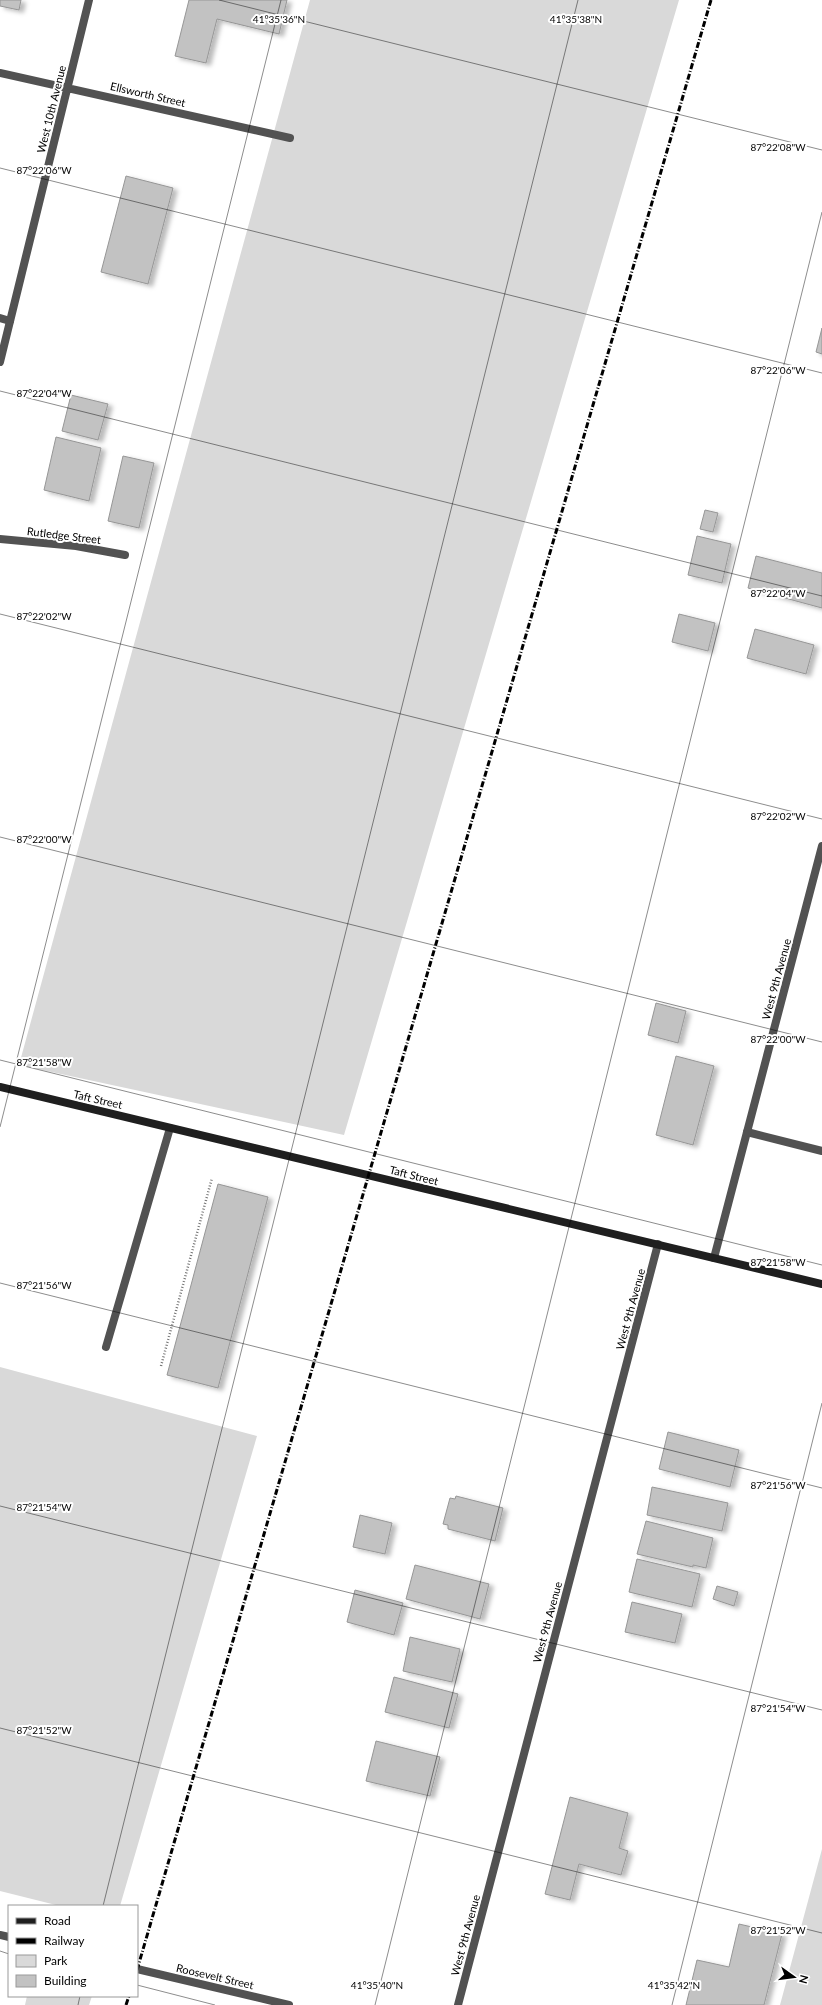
<svg xmlns="http://www.w3.org/2000/svg" width="822" height="2005" viewBox="0 0 822 2005" font-family="Lato,sans-serif">
<defs>
<filter id="shadow"><feDropShadow dx="4.5" dy="2.5" stdDeviation="2" flood-color="#0004"/></filter>
</defs>
<rect width="100%" height="100%" fill="#fff"/>
<path fill="#d9d9d9" d="M 310,0 L 679,0 L 344,1135 L 19,1065 Z
M 0,1367 L 257,1436 L 120,1906 L 60,1906 L 0,1891 Z
M 822,1849 L 822,2005 L 780,2005 Z
M 27,1996 L 92,1996 L 89,2005 L 25,2005 Z"/>
<path fill="#c2c2c2" stroke="#969696" filter="url(#shadow)" d="M 0,0 L 21,0 L 19,10 L 0,6 Z
M 189,0 L 287,0 L 279,34 L 217,19 L 206,63 L 175,56 Z
M 126,176 L 173,188 L 148,284 L 101,272 Z
M 822,328 L 822,354 L 816,352 Z
M 71,395 L 108,404 L 98,440 L 62,431 Z
M 56,437 L 101,448 L 89,501 L 44,490 Z
M 123,456 L 154,463 L 139,528 L 108,521 Z
M 705,510 L 718,513 L 713,532 L 700,529 Z
M 697,536 L 731,544 L 722,583 L 688,575 Z
M 756,556 L 822,573 L 822,608 L 748,588 Z
M 679,614 L 715,623 L 708,651 L 672,642 Z
M 755,629 L 814,645 L 806,674 L 747,658 Z
M 656,1003 L 686,1011 L 678,1043 L 648,1035 Z
M 676,1056 L 714,1066 L 693,1145 L 656,1135 Z
M 218,1184 L 268,1197 L 218,1388 L 167,1375 Z
M 668,1432 L 739,1450 L 730,1487 L 659,1469 Z
M 652,1487 L 728,1503 L 722,1531 L 647,1515 Z
M 456,1496 L 503,1508 L 495,1541 L 448,1529 L 448,1525 L 443,1524 L 450,1498 L 455,1499 Z
M 360,1515 L 392,1523 L 385,1554 L 353,1547 Z
M 646,1521 L 713,1538 L 706,1568 L 693,1565 L 693,1567 L 637,1554 Z
M 637,1559 L 700,1574 L 692,1607 L 629,1592 Z
M 415,1565 L 489,1584 L 480,1619 L 406,1599 Z
M 717,1586 L 738,1592 L 734,1606 L 713,1599 Z
M 355,1590 L 403,1603 L 394,1635 L 347,1622 Z
M 632,1602 L 682,1614 L 675,1643 L 625,1632 Z
M 410,1637 L 460,1649 L 452,1682 L 403,1671 Z
M 394,1677 L 458,1694 L 449,1728 L 385,1712 Z
M 376,1741 L 440,1757 L 430,1796 L 366,1781 Z
M 570,1797 L 628,1813 L 619,1848 L 628,1851 L 621,1875 L 579,1864 L 570,1900 L 545,1894 Z
M 739,1924 L 782,1934 L 764,2005 L 686,2005 L 697,1960 L 729,1967 Z"/>
<g fill="none" stroke-linecap="round" stroke-linejoin="round">
<path stroke="#747474" stroke-width="2.5" stroke-dasharray="1 2" stroke-linecap="butt" d="M 161,1366 L 212,1178"/>
<path stroke="#525252" stroke-width="8" d="M 0,318 L 10,321
M 747,1132 L 822,1151
M 106,1347 L 170,1128"/>
<path stroke="#525252" stroke-width="8" d="M 0,73 L 290,138
M 0,362 L 89,0
M 0,539 L 76,546 L 125,555
M 714,1258 L 822,846
M 0,1935 L 9,1937
M 137,1969 L 289,2005
M 458,2005 L 658,1244"/>
<path stroke="#1f1f1f" stroke-width="8" d="M 0,1087 L 822,1284"/>
<path stroke="#000" stroke-width="3" stroke-dasharray="6 2 1 2" stroke-linecap="butt" d="M 137,1970 L 711,0
M 126,2005 L 129,1996"/>
</g>
<path fill="none" stroke="#000" stroke-width="1" stroke-opacity="0.45" d="M 219,0 L 822,150M 0,168 L 822,373M 0,391 L 822,596M 0,614 L 822,819M 0,837 L 822,1042M 0,1060 L 822,1265M 0,1127 L 281,0M 0,1283 L 822,1488M 0,1506 L 822,1710M 0,1728 L 822,1933M 103,1906 L 578,0M 0,1951 L 9,1954M 137,1985 L 215,2005M 78,2005 L 80,1996M 375,2005 L 822,212M 672,2005 L 822,1403"/>
<g text-anchor="middle" dominant-baseline="central" stroke-width="4" stroke-linejoin="round" paint-order="stroke">
<g font-size="11" fill="#000" stroke="#fff">
<text transform="translate(148 94) rotate(13)">Ellsworth Street</text>
<text transform="translate(51 109) rotate(-76)">West 10th Avenue</text>
<text transform="translate(64 535) rotate(7)">Rutledge Street</text>
<text transform="translate(776 979) rotate(-75)">West 9th Avenue</text>
<text transform="translate(98 1099) rotate(13)">Taft Street</text>
<text transform="translate(414 1175) rotate(14)">Taft Street</text>
<text transform="translate(630 1309) rotate(-75)">West 9th Avenue</text>
<text transform="translate(547 1622) rotate(-75)">West 9th Avenue</text>
<text transform="translate(465 1935) rotate(-75)">West 9th Avenue</text>
<text transform="translate(215 1976) rotate(13)">Roosevelt Street</text>
</g>
</g>
<g font-size="10" text-anchor="middle" fill="#000" stroke="#fff" stroke-width="4" stroke-linejoin="round" paint-order="stroke">
<text x="279" y="23">41°35'36"N</text>
<text x="576" y="23">41°35'38"N</text>
<text x="778" y="151">87°22'08"W</text>
<text x="44" y="174">87°22'06"W</text>
<text x="778" y="374">87°22'06"W</text>
<text x="44" y="397">87°22'04"W</text>
<text x="778" y="597">87°22'04"W</text>
<text x="44" y="620">87°22'02"W</text>
<text x="778" y="820">87°22'02"W</text>
<text x="44" y="843">87°22'00"W</text>
<text x="778" y="1043">87°22'00"W</text>
<text x="44" y="1066">87°21'58"W</text>
<text x="778" y="1266">87°21'58"W</text>
<text x="44" y="1289">87°21'56"W</text>
<text x="778" y="1489">87°21'56"W</text>
<text x="44" y="1511">87°21'54"W</text>
<text x="778" y="1712">87°21'54"W</text>
<text x="44" y="1734">87°21'52"W</text>
<text x="778" y="1934">87°21'52"W</text>
<text x="377" y="1989">41°35'40"N</text>
<text x="674" y="1989">41°35'42"N</text>
</g>
<rect x="8" y="1905" width="130" height="92" fill="#ffffff" stroke="#999999"/>
<rect x="16" y="1918" width="20" height="6" fill="#1f1f1f" stroke="#999999"/>
<text x="44" y="1925" font-size="12" fill="#000000">Road</text>
<rect x="16" y="1938" width="20" height="6" fill="#000000" stroke="#999999"/>
<text x="44" y="1945" font-size="12" fill="#000000">Railway</text>
<rect x="16" y="1955" width="20" height="12" fill="#d9d9d9" stroke="#999999"/>
<text x="44" y="1965" font-size="12" fill="#000000">Park</text>
<rect x="16" y="1975" width="20" height="12" fill="#c2c2c2" stroke="#999999"/>
<text x="44" y="1985" font-size="12" fill="#000000">Building</text>
<g transform="translate(794 1977) rotate(104)" stroke="#ffffff" stroke-width="3" paint-order="stroke">
<path d="M0-3L7 15L0 10L-7 15Z" fill="#000000"/>
<text y="-6" font-size="11" font-weight="bold" text-anchor="middle" fill="#000000">N</text>
</g>
</svg>
